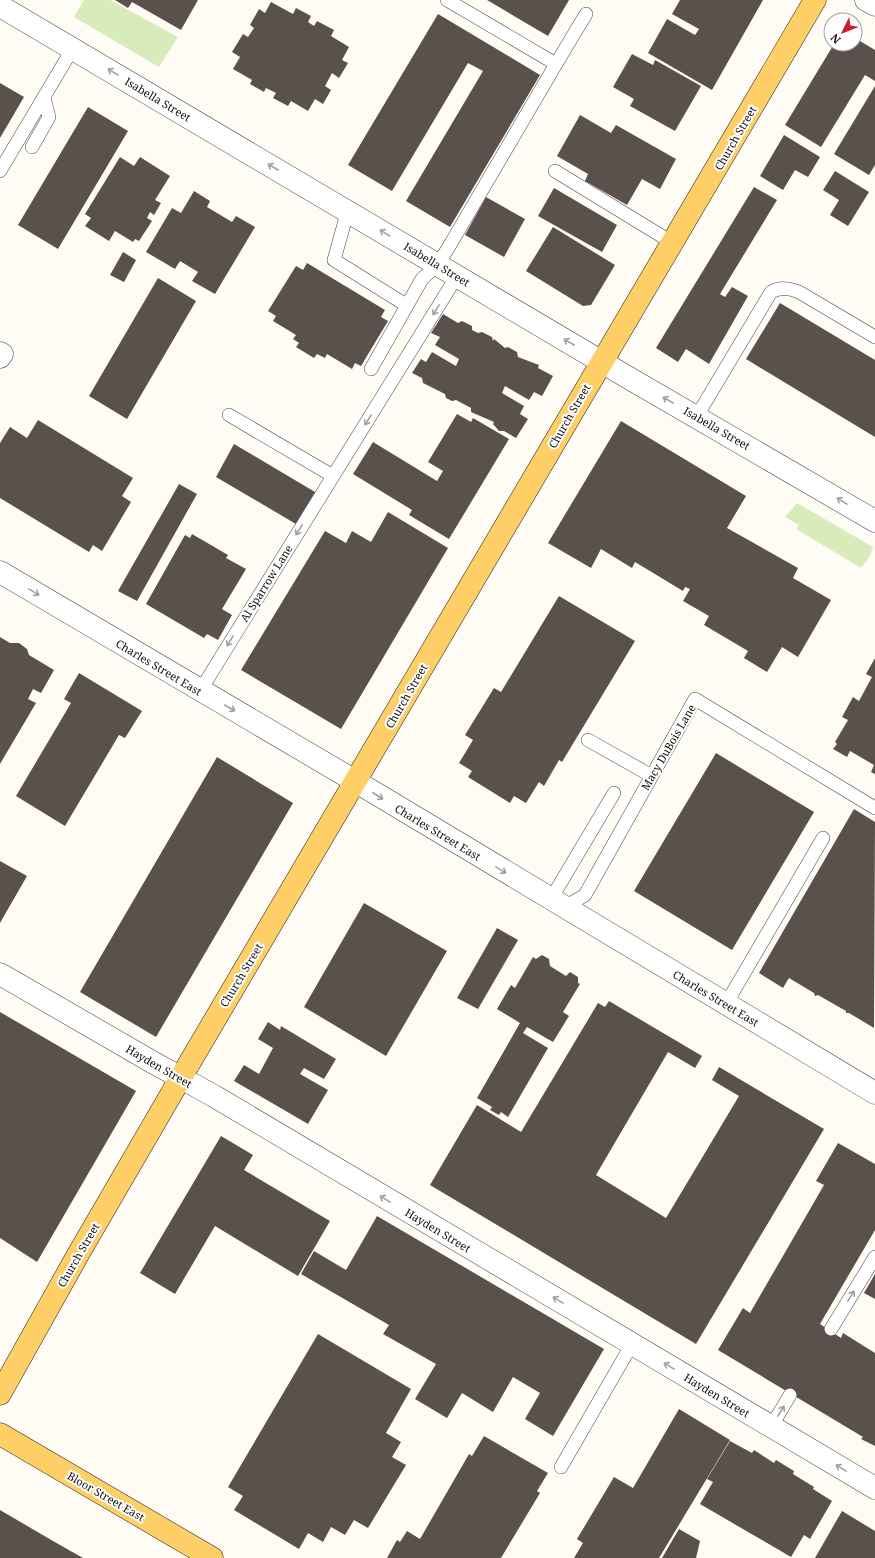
<svg xmlns="http://www.w3.org/2000/svg" width="875" height="1558" viewBox="0 0 875 1558" font-family="'Noto Serif',serif">
<rect width="100%" height="100%" fill="#fffcf5"/>
<path fill="#d8ecbb" d="M 84,0 L 110,0 L 178,37 L 159,67 L 74,17 Z
M 797,503 L 873,547 L 870,556 L 861,568 L 796,529 L 799,525 L 785,517 Z"/>
<path fill="#5a514c" d="M 115,0 L 198,0 L 181,30 L 132,2 L 128,8 Z
M 487,0 L 569,0 L 548,36 Z
M 680,0 L 763,0 L 712,90 L 648,53 L 667,19 L 695,35 L 699,29 L 672,14 Z
M 271,2 L 293,14 L 296,8 L 311,16 L 308,22 L 314,26 L 317,21 L 334,30 L 331,36 L 349,47 L 342,60 L 348,63 L 339,78 L 332,73 L 325,86 L 331,90 L 323,104 L 315,99 L 308,111 L 291,101 L 288,106 L 273,98 L 276,93 L 266,88 L 264,92 L 250,84 L 252,80 L 233,69 L 240,57 L 232,52 L 243,34 L 248,37 L 254,28 L 250,25 L 259,9 L 265,13 Z
M 438,14 L 540,75 L 450,227 L 406,201 L 483,71 L 468,63 L 392,191 L 348,165 Z
M 855,38 L 875,50 L 875,81 L 865,75 L 821,147 L 785,125 L 834,44 L 855,44 Z
M 632,54 L 653,65 L 655,60 L 701,86 L 675,131 L 630,106 L 634,99 L 613,87 Z
M 0,83 L 24,97 L 0,138 Z
M 875,86 L 875,165 L 869,175 L 834,154 Z
M 88,107 L 128,131 L 58,249 L 18,225 Z
M 580,115 L 611,133 L 616,125 L 676,159 L 660,189 L 642,179 L 627,205 L 585,181 L 588,174 L 557,156 Z
M 784,135 L 820,157 L 808,177 L 795,170 L 783,190 L 760,176 Z
M 120,157 L 134,166 L 140,157 L 170,176 L 155,200 L 161,203 L 154,215 L 150,212 L 147,218 L 152,221 L 139,241 L 135,239 L 133,242 L 115,231 L 109,241 L 85,226 L 91,218 L 85,214 Z
M 835,171 L 869,192 L 848,226 L 830,215 L 839,200 L 823,190 Z
M 754,187 L 777,200 L 720,294 L 725,297 L 732,287 L 748,296 L 709,364 L 686,349 L 678,362 L 656,348 Z
M 554,188 L 617,225 L 602,252 L 538,216 Z
M 194,191 L 210,201 L 207,207 L 232,222 L 236,216 L 255,227 L 215,294 L 192,281 L 198,272 L 180,261 L 175,269 L 146,252 L 172,208 L 181,213 Z
M 486,197 L 525,219 L 504,257 L 465,235 Z
M 553,227 L 615,265 L 591,305 L 583,306 L 526,271 Z
M 123,252 L 136,260 L 124,282 L 110,275 Z
M 307,263 L 385,310 L 381,317 L 388,321 L 361,366 L 355,363 L 352,369 L 327,354 L 325,358 L 317,354 L 314,358 L 296,347 L 299,343 L 293,339 L 296,335 L 273,321 L 276,316 L 268,311 L 296,266 L 303,270 Z
M 158,278 L 196,301 L 127,419 L 89,396 Z
M 780,303 L 875,360 L 875,437 L 746,359 Z
M 443,314 L 458,323 L 462,321 L 472,326 L 472,330 L 478,333 L 482,332 L 492,337 L 493,341 L 494,339 L 505,348 L 508,347 L 517,352 L 518,357 L 539,365 L 538,368 L 553,376 L 542,396 L 534,392 L 529,400 L 505,386 L 502,393 L 524,406 L 520,414 L 528,419 L 516,438 L 504,431 L 499,431 L 493,424 L 494,422 L 471,412 L 471,408 L 456,400 L 452,401 L 446,398 L 445,394 L 423,383 L 422,378 L 412,373 L 421,359 L 426,362 L 432,352 L 456,366 L 459,359 L 435,345 L 440,337 L 431,333 Z
M 457,414 L 471,422 L 473,418 L 509,439 L 449,539 L 409,515 L 412,510 L 353,474 L 373,442 L 437,481 L 443,471 L 428,462 Z
M 38,420 L 133,478 L 122,496 L 131,502 L 102,551 L 93,545 L 89,552 L 0,498 L 0,443 L 10,427 L 27,438 Z
M 621,421 L 746,496 L 727,528 L 798,568 L 793,578 L 831,600 L 798,657 L 782,647 L 767,672 L 744,658 L 748,651 L 704,625 L 709,616 L 683,601 L 690,589 L 685,587 L 683,591 L 635,562 L 632,568 L 601,549 L 591,568 L 548,543 Z
M 234,444 L 315,492 L 296,524 L 216,477 Z
M 179,484 L 197,494 L 137,601 L 118,591 Z
M 388,512 L 448,548 L 341,729 L 241,670 L 325,531 L 346,543 L 352,531 L 371,542 Z
M 192,534 L 228,555 L 226,558 L 246,569 L 222,609 L 232,615 L 218,640 L 207,634 L 204,638 L 146,604 L 185,535 L 190,538 Z
M 559,596 L 635,641 L 562,762 L 559,760 L 544,786 L 539,782 L 526,803 L 514,796 L 510,803 L 468,777 L 472,771 L 459,763 L 473,740 L 465,735 L 494,688 L 501,692 Z
M 0,637 L 10,643 L 19,643 L 27,649 L 29,655 L 54,670 L 41,693 L 33,689 L 28,699 L 36,703 L 0,764 Z
M 875,658 L 875,774 L 871,772 L 874,765 L 850,751 L 847,757 L 833,749 L 837,744 L 835,742 L 848,720 L 842,717 L 853,697 L 859,701 L 872,677 L 866,674 Z
M 79,673 L 142,711 L 125,738 L 119,735 L 65,826 L 16,796 L 71,703 L 64,699 Z
M 716,753 L 814,812 L 732,950 L 634,891 Z
M 217,757 L 293,803 L 156,1037 L 80,992 Z
M 854,809 L 875,822 L 874,1028 L 849,1013 L 846,1013 L 846,1011 L 818,995 L 815,996 L 814,993 L 789,978 L 783,988 L 759,973 Z
M 0,861 L 27,876 L 0,923 Z
M 364,903 L 447,951 L 386,1056 L 304,1007 Z
M 497,928 L 518,940 L 478,1009 L 457,998 Z
M 542,955 L 549,959 L 550,966 L 566,976 L 570,972 L 578,977 L 578,983 L 580,984 L 563,1012 L 569,1016 L 553,1042 L 527,1027 L 523,1033 L 548,1048 L 508,1117 L 501,1112 L 499,1115 L 490,1110 L 492,1107 L 477,1098 L 520,1023 L 497,1009 L 511,985 L 515,988 L 533,957 L 536,959 Z
M 609,1001 L 702,1056 L 695,1068 L 668,1052 L 596,1175 L 666,1218 L 739,1096 L 712,1080 L 719,1067 L 824,1129 L 696,1344 L 430,1185 L 477,1105 L 521,1132 L 598,1003 L 605,1007 Z
M 0,1012 L 136,1091 L 37,1262 L 0,1238 Z
M 268,1022 L 280,1030 L 281,1026 L 336,1059 L 324,1079 L 304,1068 L 300,1074 L 328,1090 L 308,1124 L 234,1081 L 244,1065 L 259,1074 L 273,1048 L 258,1039 Z
M 221,1136 L 253,1155 L 244,1170 L 330,1221 L 298,1276 L 215,1226 L 175,1294 L 140,1273 Z
M 838,1143 L 875,1164 L 875,1230 L 820,1324 L 841,1338 L 843,1333 L 875,1353 L 875,1446 L 861,1439 L 863,1437 L 718,1350 L 743,1308 L 750,1313 L 824,1185 L 816,1181 Z
M 377,1216 L 604,1349 L 553,1436 L 525,1419 L 540,1393 L 513,1377 L 493,1412 L 462,1393 L 447,1418 L 415,1399 L 436,1364 L 383,1334 L 389,1325 L 301,1274 L 314,1251 L 346,1270 Z
M 875,1274 L 875,1299 L 864,1293 Z
M 318,1334 L 411,1389 L 386,1433 L 401,1442 L 392,1457 L 406,1465 L 368,1528 L 354,1520 L 345,1535 L 331,1527 L 323,1542 L 308,1533 L 299,1549 L 234,1510 L 243,1496 L 228,1487 Z
M 679,1409 L 730,1440 L 659,1558 L 574,1558 L 583,1543 L 577,1539 L 614,1477 L 633,1488 Z
M 484,1436 L 548,1473 L 537,1491 L 540,1493 L 501,1558 L 387,1558 L 397,1540 L 400,1542 L 407,1531 L 420,1539 L 469,1454 L 472,1456 Z
M 730,1441 L 752,1453 L 754,1450 L 774,1463 L 776,1460 L 794,1471 L 793,1474 L 814,1487 L 813,1489 L 832,1501 L 810,1539 L 804,1535 L 791,1557 L 700,1504 L 713,1482 L 707,1479 Z
M 0,1510 L 53,1541 L 83,1558 L 0,1558 Z
M 842,1511 L 875,1531 L 875,1558 L 815,1558 Z
M 679,1529 L 700,1541 L 696,1558 L 662,1558 Z"/>
<g fill="none" stroke-linecap="round" stroke-linejoin="round">
<defs>
<path id="lane" d="M 556,64 L 586,14
M 32,147 L 49,117 L 44,98
M 0,171 L 73,48
M 555,171 L 673,243
M 348,210 L 334,260 L 406,305
M 371,369 L 422,279 L 437,265 L 447,250 L 556,64 L 447,0
M 229,415 L 333,476
M 697,416 L 771,292 C 781,287 788,288 799,292 L 875,337
M 200,691 L 457,276
M 588,740 L 652,776
M 551,899 L 614,793
M 565,907 L 585,895 L 695,699 L 875,808
M 726,1004 L 823,838
M 831,1329 L 875,1257
M 771,1427 L 790,1395
M 561,1467 L 632,1344"/>
<path id="street" d="M 866,0 L 875,5
M 0,6 L 634,381 L 875,521
M 0,353 L 2,354 L 0,357
M 0,572 L 355,781 L 875,1093
M 0,974 L 154,1063 L 214,1096 L 875,1488"/>
<path id="primary" d="M 0,1394 L 80,1251 L 180,1079 L 815,0
M 0,1434 L 212,1558"/>
</defs>
<use href="#lane" stroke="#444" stroke-width="14"/>
<use href="#street" stroke="#444" stroke-width="23"/>
<use href="#primary" stroke="#222" stroke-width="23"/>
<use href="#lane" stroke="#fff" stroke-width="13"/>
<use href="#street" stroke="#fff" stroke-width="22"/>
<use href="#primary" stroke="#fecf66" stroke-width="22"/>
</g>
<defs><path id="oneway-shaft" d="M-6 0H5M1.5-3L5.5 0L1.5 3" fill="none" stroke-width="1.6" stroke-linecap="round" stroke-linejoin="round"/></defs>
<g stroke="#a0a0a0">
<use href="#oneway-shaft" transform="translate(113 72) rotate(-149)"/>
<use href="#oneway-shaft" transform="translate(273 167) rotate(-150)"/>
<use href="#oneway-shaft" transform="translate(385 233) rotate(-148)"/>
<use href="#oneway-shaft" transform="translate(436 310) rotate(122)"/>
<use href="#oneway-shaft" transform="translate(569 342) rotate(-150)"/>
<use href="#oneway-shaft" transform="translate(668 400) rotate(-150)"/>
<use href="#oneway-shaft" transform="translate(368 420) rotate(122)"/>
<use href="#oneway-shaft" transform="translate(842 501) rotate(-149)"/>
<use href="#oneway-shaft" transform="translate(299 530) rotate(122)"/>
<use href="#oneway-shaft" transform="translate(34 592) rotate(31)"/>
<use href="#oneway-shaft" transform="translate(230 641) rotate(122)"/>
<use href="#oneway-shaft" transform="translate(230 708) rotate(30)"/>
<use href="#oneway-shaft" transform="translate(378 796) rotate(33)"/>
<use href="#oneway-shaft" transform="translate(501 870) rotate(31)"/>
<use href="#oneway-shaft" transform="translate(385 1199) rotate(-149)"/>
<use href="#oneway-shaft" transform="translate(851 1296) rotate(-58)"/>
<use href="#oneway-shaft" transform="translate(558 1300) rotate(-149)"/>
<use href="#oneway-shaft" transform="translate(669 1366) rotate(-149)"/>
<use href="#oneway-shaft" transform="translate(781 1411) rotate(-58)"/>
<use href="#oneway-shaft" transform="translate(841 1468) rotate(-149)"/>
</g>
<g text-anchor="middle" dominant-baseline="central" stroke-width="4" stroke-linejoin="round" paint-order="stroke">
<g font-size="11" fill="#111" stroke="#fff">
<text transform="translate(158 99) rotate(31)">Isabella Street</text>
<text transform="translate(735 138) rotate(-60)">Church Street</text>
<text transform="translate(437 264) rotate(31)">Isabella Street</text>
<text transform="translate(569 416) rotate(-60)">Church Street</text>
<text transform="translate(717 428) rotate(30)">Isabella Street</text>
<text transform="translate(266 583) rotate(-58)">Al Sparrow Lane</text>
<text transform="translate(159 667) rotate(31)">Charles Street East</text>
<text transform="translate(406 696) rotate(-60)">Church Street</text>
<text transform="translate(668 747) rotate(-60)">Macy DuBois Lane</text>
<text transform="translate(438 832) rotate(31)">Charles Street East</text>
<text transform="translate(241 975) rotate(-59)">Church Street</text>
<text transform="translate(716 998) rotate(31)">Charles Street East</text>
<text transform="translate(159 1066) rotate(30)">Hayden Street</text>
<text transform="translate(438 1230) rotate(31)">Hayden Street</text>
<text transform="translate(78 1255) rotate(-60)">Church Street</text>
<text transform="translate(717 1395) rotate(31)">Hayden Street</text>
<text transform="translate(106 1496) rotate(30)">Bloor Street East</text>
</g>
</g>
<g transform="translate(843 32) rotate(227)"><circle r="19" fill="#ffffff" stroke="#a0a0a0"/>
<path d="M0-3L7 15L0 10L-7 15Z" fill="#c92133"/>
<text y="-6" font-size="11" font-weight="bold" text-anchor="middle" fill="#111111">N</text>
</g>
</svg>
